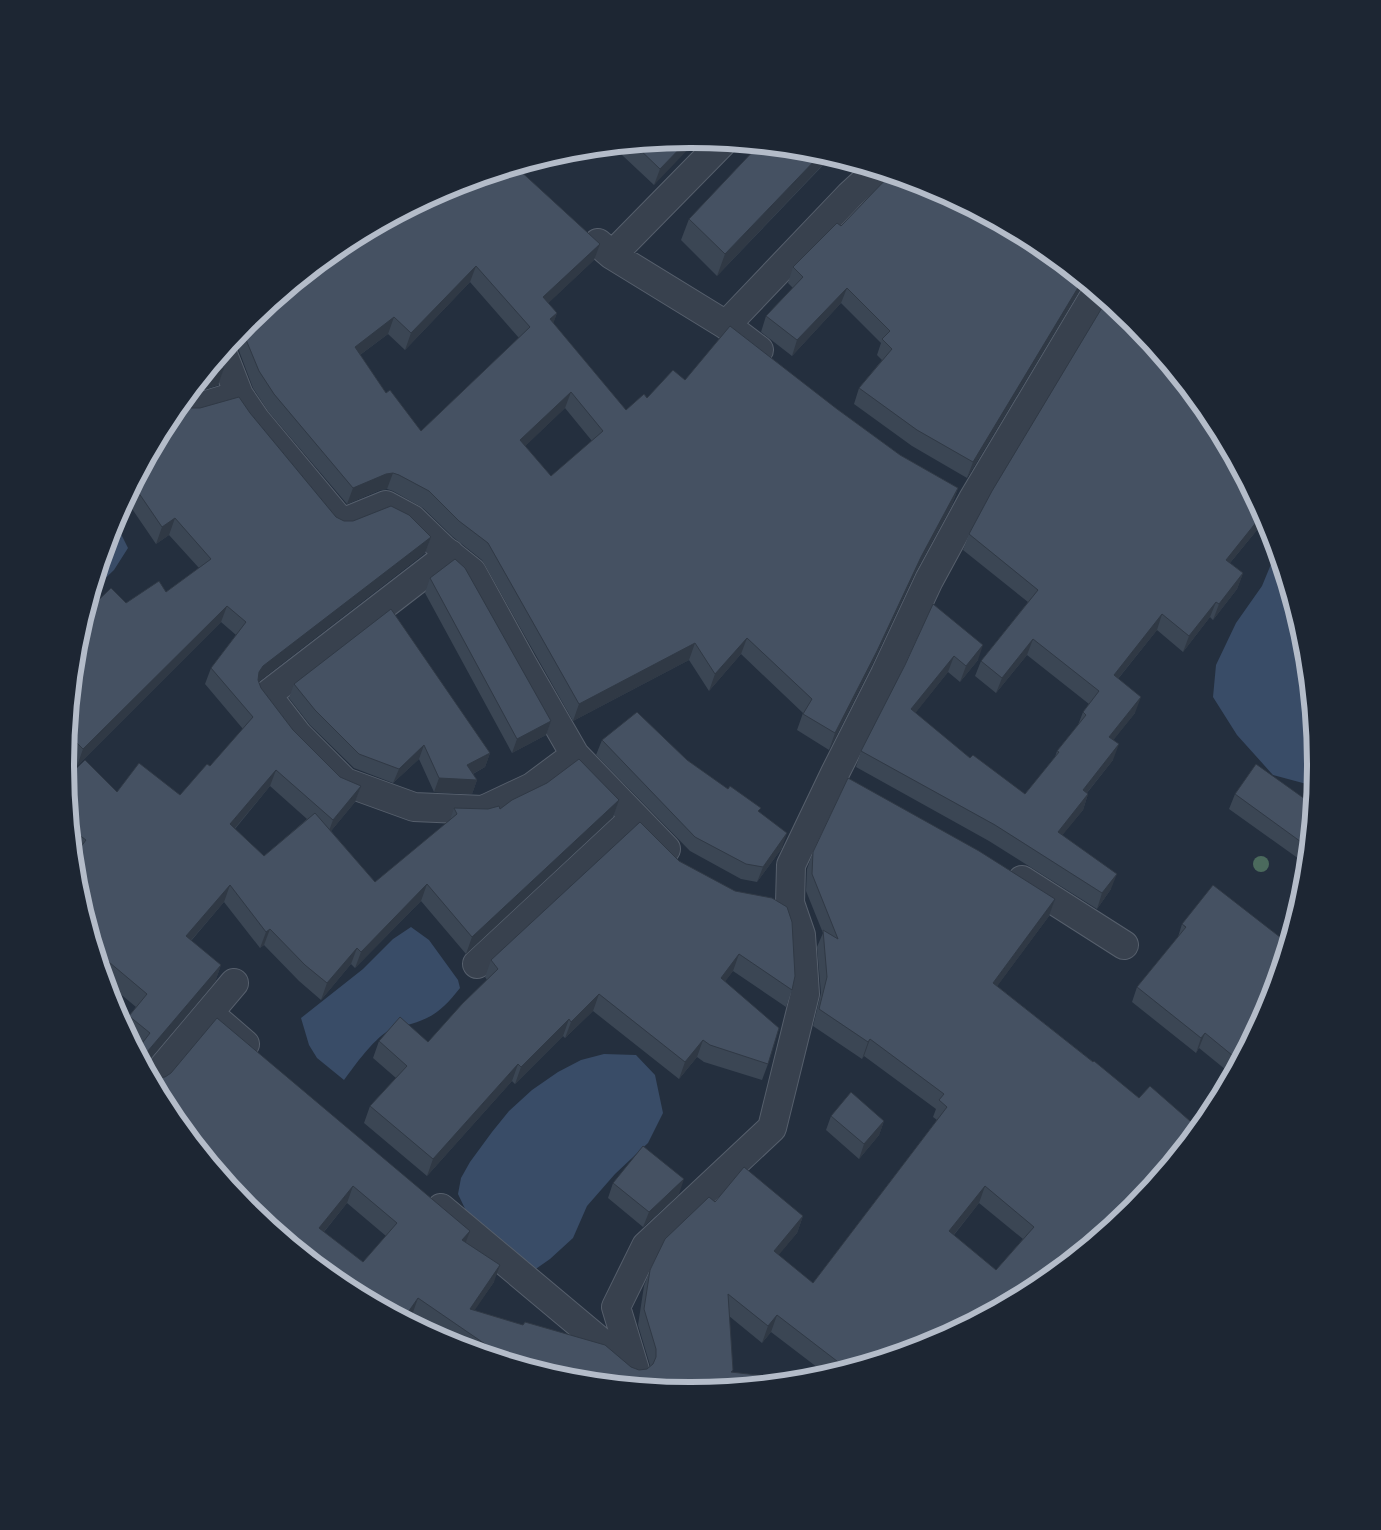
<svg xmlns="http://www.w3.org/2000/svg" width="1381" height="1530" viewBox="0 0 1381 1530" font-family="Cabin,sans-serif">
<rect width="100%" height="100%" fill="#242f3e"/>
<path fill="#394c67" d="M 115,522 L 128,548 L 114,570 L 93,590 Z
M 1276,552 L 1304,643 L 1316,765 L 1314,786 L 1273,775 L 1237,735 L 1213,697 L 1216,665 L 1236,623 L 1262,586 Z
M 411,927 L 429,940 L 458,980 L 460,988 C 445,1007 435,1017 411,1024 C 404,1026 394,1027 388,1031 C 372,1041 356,1064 344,1080 L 317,1058 L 309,1045 L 301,1018 L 363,969 L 393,939 Z
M 604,1054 L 636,1055 L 655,1075 L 663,1113 L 648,1143 L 615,1174 L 587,1206 L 573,1238 L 550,1259 L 530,1273 L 468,1215 L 458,1194 L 461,1178 L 470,1162 L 492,1132 L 509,1111 L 532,1090 L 558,1072 L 581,1060 Z"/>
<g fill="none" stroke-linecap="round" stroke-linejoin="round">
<defs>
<path id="street" d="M 598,243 L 612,255 L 722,143
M 612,255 L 726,325 L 759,350
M 726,325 L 850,195 L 876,171
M 223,354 L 239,395
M 184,401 L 190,410 L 239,395 L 256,420 L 342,523 L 386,505 L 412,519 L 443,549 L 472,572 L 522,663 L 575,755 L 666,849
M 450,554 L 267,695 L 298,735 L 345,782 L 414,807 L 483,810 L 532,787 L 575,755
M 1022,880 L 1124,945
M 477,964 L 635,817
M 209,1013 L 245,1044
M 153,1079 L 234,983
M 441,1208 L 632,1368
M 635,1370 L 616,1307 L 646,1246 L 772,1128 L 805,994 L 801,935 L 790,903 L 791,865 L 835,773 L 885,674 L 929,580 L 973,499 L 1096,293"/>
</defs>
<use href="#street" stroke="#565f6c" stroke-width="30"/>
<use href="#street" stroke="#38414e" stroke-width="28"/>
</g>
<circle fill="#4b6a5d" cx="1261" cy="864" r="8"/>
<path fill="#3b4654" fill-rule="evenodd" d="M 691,140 L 654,185 L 622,155 L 625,146 Z
M 813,152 L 833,158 L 832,159 L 830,158 L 717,276 L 681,240 L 689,219 Z
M 841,226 L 1083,285 L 967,478 L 912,446 L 854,404 L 859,388 L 882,360 L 877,355 L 881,343 L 841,303 L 792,356 L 761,332 L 766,316 L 793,288 L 788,283 L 793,267 Z
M 343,245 L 594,260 L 548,303 L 557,313 L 553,323 L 626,410 L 647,398 L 685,380 L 837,409 L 900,455 L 958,488 L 952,505 L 915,573 L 871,667 L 829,750 L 797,730 L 803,713 L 741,654 L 709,691 L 689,660 L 573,721 L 482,560 L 453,537 L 423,508 L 393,491 L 387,489 L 380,490 L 347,504 L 268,411 L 253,388 L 238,348 L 233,342 L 248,322 ZM 470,282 L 519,338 L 421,431 L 386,393 L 360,355 L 388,334 L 405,350 ZM 565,408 L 592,441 L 551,476 L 525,446 Z
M 220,357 L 224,368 L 218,385 L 196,392 L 194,389 Z
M 191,408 L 250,413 L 336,517 L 344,521 L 431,537 L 425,553 L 258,682 L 261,688 L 293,730 L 340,777 L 361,786 L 355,802 L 331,831 L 375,882 L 450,820 L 454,808 L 500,809 L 619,800 L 613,817 L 466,954 L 421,901 L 355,968 L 351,964 L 321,1000 L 299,981 L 264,945 L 260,948 L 224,902 L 191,941 L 221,965 L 215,982 L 145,1065 L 137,1050 L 140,1047 L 131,1040 L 125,1027 L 129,1016 L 136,1007 L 105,981 L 77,887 L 76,853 L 74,852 L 66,778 L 117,792 L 180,795 L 210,766 L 243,729 L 205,684 L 211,668 L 236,635 L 221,622 L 77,766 L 66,755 L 77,643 L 126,603 L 166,592 L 199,568 L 169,535 L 156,544 L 126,500 L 171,417 ZM 270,786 L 307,819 L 264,856 L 235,829 Z
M 1211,418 L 1263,516 L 1261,518 L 1257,530 L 1230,563 L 1243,573 L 1237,589 L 1213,620 L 1210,617 L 1183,652 L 1157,630 L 1118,679 L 1135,713 L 1113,740 L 1113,760 L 1087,793 L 1088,794 L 1083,810 L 1062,835 L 1111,889 L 1097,909 L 989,841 L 856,767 L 861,751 L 905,665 L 933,604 L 978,660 L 960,682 L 948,672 L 915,713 L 970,758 L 1025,794 L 1055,757 L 1057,751 L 1078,725 L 1083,712 L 1089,704 L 1027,655 L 996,693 L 975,676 L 981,661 L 1028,602 L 963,550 L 969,534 Z
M 430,578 L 551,721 L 546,735 L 512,753 L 425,593 Z
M 294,684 L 490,753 L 485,767 L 473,774 L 477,780 L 472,794 L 434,792 L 419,759 L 393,783 L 354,768 L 310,725 L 289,698 Z
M 602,740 L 687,760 L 759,812 L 782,848 L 757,882 L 741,879 L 690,851 L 596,755 Z
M 1235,794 L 1312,804 L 1306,864 L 1229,809 Z
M 640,822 L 792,990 L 786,1007 L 733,971 L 725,981 L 768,1064 L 762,1080 L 704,1062 L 697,1057 L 679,1079 L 593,1011 L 565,1038 L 563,1036 L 515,1084 L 512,1081 L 427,1176 L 364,1123 L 370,1106 L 396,1078 L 373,1058 L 379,1041 L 428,1042 L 487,980 L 485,977 L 491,960 Z
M 813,852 L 1055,899 L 1049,916 L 997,986 L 1139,1098 L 1198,1128 L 930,1343 L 826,1374 L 771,1332 L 762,1343 L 729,1316 L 733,1370 L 732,1372 L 568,1378 L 455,1344 L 412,1315 L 408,1320 L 343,1285 L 150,1075 L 466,1242 L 494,1282 L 474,1310 L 639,1370 L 647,1369 L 650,1367 L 650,1365 L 638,1325 L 644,1286 L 650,1270 L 715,1202 L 803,1216 L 797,1233 L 778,1255 L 813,1283 L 937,1120 L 933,1117 L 936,1109 L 864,1056 L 862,1059 L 813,1026 L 821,993 L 817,947 L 823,933 L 806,891 L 807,869 ZM 347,1203 L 386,1236 L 363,1262 L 324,1232 ZM 979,1203 L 1023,1239 L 996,1270 L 954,1235 Z
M 1182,924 L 1268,1005 L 1231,1074 L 1199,1048 L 1196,1053 L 1132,1002 L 1137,987 L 1178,937 Z
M 831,1116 L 884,1121 L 879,1135 L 859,1159 L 826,1130 Z
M 613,1183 L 679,1194 L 643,1227 L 608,1198 Z"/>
<path fill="#303945" d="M 688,140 L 697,140 L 654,185 L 660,169 Z
M 821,154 L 830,157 L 717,276 L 725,254 Z
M 600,244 L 594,260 L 537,314 L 543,297 Z
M 476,266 L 470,282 L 405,350 L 411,333 Z
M 1082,281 L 1085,283 L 1083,285 L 967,478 L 973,462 Z
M 847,288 L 841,303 L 792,356 L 797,340 Z
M 557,313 L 551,330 L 550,319 Z
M 394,317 L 388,334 L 349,363 L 355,347 Z
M 224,368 L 218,385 L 196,392 L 200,381 L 206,374 Z
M 571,392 L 565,408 L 514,457 L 520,440 Z
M 393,473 L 387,489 L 380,490 L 347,504 L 353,488 L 386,474 Z
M 958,488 L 952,505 L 915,573 L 871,667 L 829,750 L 835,733 L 921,557 Z
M 1260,511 L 1263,516 L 1261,518 L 1257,530 L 1220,575 L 1226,560 Z
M 175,518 L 169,535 L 156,544 L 162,527 Z
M 431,537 L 425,553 L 257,683 L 259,672 L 263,666 Z
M 1243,573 L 1237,589 L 1213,620 L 1219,604 Z
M 1216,602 L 1210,617 L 1183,652 L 1189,636 Z
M 227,606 L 221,622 L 77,766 L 83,749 Z
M 1162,614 L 1157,630 L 1108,691 L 1114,675 Z
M 747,638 L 741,654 L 709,691 L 715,674 Z
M 1033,639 L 1027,655 L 996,693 L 1002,678 Z
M 695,643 L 689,660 L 573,721 L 579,704 Z
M 983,645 L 978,660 L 960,682 L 966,666 Z
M 954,656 L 948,672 L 906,725 L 911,709 Z
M 1141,697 L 1135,713 L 1104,752 L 1109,737 Z
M 551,721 L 546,735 L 512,753 L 517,739 Z
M 1119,744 L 1113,760 L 1077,805 L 1083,790 Z
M 424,745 L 419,759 L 393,783 L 399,769 Z
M 490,753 L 485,767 L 463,779 L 477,780 L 472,794 L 434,792 L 439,778 L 467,765 Z
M 276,770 L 270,786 L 224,841 L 230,824 Z
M 361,786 L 355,802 L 327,836 L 333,820 Z
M 1088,794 L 1083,810 L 1052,848 L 1058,832 Z
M 619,800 L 613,817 L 466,954 L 472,937 Z
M 787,833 L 782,848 L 757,882 L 763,867 Z
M 1117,874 L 1111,889 L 1097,909 L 1102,893 Z
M 427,884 L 421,901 L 355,968 L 361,952 Z
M 230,885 L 224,902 L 180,953 L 186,936 Z
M 1055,899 L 1049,916 L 987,1000 L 993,983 Z
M 270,929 L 264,945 L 260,948 L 266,932 Z
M 357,948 L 351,964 L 321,1000 L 327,983 Z
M 739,954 L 733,971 L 715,995 L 721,978 Z
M 221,965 L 215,982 L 145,1065 L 143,1061 L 147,1052 Z
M 599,994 L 593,1011 L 565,1038 L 571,1022 Z
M 569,1019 L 563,1036 L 515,1084 L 521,1067 Z
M 1205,1033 L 1199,1048 L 1196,1053 L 1201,1038 Z
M 870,1039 L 864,1056 L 862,1059 L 868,1042 Z
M 703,1040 L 697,1057 L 679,1079 L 685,1062 Z
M 518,1064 L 512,1081 L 427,1176 L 433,1159 Z
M 884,1121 L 879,1135 L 859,1159 L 864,1144 Z
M 684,1179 L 679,1194 L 643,1227 L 649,1212 Z
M 353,1186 L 347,1203 L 313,1245 L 319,1228 Z
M 985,1186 L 979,1203 L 943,1248 L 949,1231 Z
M 803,1216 L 797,1233 L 768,1268 L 774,1251 Z
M 470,1231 L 464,1247 L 462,1240 Z
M 500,1265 L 494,1282 L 464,1326 L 470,1309 Z
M 418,1298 L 412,1315 L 408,1320 L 404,1318 Z
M 777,1315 L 771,1332 L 762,1343 L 768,1326 Z"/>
<path fill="#455162" stroke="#303945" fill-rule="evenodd" d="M 688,140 L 660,169 L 635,145 Z
M 758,146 L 813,152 L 821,154 L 725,254 L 689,219 Z
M 516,167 L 600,244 L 543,297 L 557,313 L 550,319 L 626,410 L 644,394 L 647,398 L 673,370 L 685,380 L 730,326 L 837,409 L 900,455 L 958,488 L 921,557 L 877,651 L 835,733 L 803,714 L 812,699 L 747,638 L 715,674 L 695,643 L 579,704 L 488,543 L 459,521 L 429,491 L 399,475 L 393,473 L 386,474 L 353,488 L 274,394 L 259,371 L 242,330 L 248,322 L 343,245 L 451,187 ZM 476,266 L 530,327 L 421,431 L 390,390 L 386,393 L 355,347 L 394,317 L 411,333 ZM 571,392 L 603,431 L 551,476 L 520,440 Z
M 890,175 L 930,187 L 1038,245 L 1082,281 L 973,462 L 917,430 L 859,388 L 892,349 L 882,339 L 890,331 L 847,288 L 797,340 L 766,316 L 803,277 L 793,267 L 837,223 L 841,226 Z
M 1106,301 L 1133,323 L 1211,418 L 1260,511 L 1259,512 L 1262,515 L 1226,560 L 1243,573 L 1219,604 L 1216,602 L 1189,636 L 1162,614 L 1114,675 L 1141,697 L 1109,737 L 1119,744 L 1083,790 L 1088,794 L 1058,832 L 1117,874 L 1102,893 L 995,825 L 861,751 L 905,665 L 933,604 L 983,645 L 966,666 L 954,656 L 911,709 L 970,758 L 973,755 L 1025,794 L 1059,752 L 1057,751 L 1086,715 L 1083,712 L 1099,691 L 1033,639 L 1002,678 L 981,661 L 1038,590 L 969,534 L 992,491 Z
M 220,357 L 224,368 L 206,374 Z
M 239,397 L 250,413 L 336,517 L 344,521 L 353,521 L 391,506 L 409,515 L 431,537 L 263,666 L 259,672 L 258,680 L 261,688 L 293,730 L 340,777 L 361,786 L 333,820 L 276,770 L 230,824 L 264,856 L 315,813 L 375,882 L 457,814 L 454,808 L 488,809 L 499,806 L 500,809 L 512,800 L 547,783 L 579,759 L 619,800 L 472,937 L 427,884 L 361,952 L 357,948 L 327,983 L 305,965 L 270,929 L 266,932 L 230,885 L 186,936 L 221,965 L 147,1052 L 144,1059 L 144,1063 L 137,1050 L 150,1033 L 129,1016 L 147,994 L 97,952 L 96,950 L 98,948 L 95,946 L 77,887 L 74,856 L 86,840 L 71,829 L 66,778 L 85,760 L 117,792 L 139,763 L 180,795 L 207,764 L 210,766 L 253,717 L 211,668 L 246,622 L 227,606 L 83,749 L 68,734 L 77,643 L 86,612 L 111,588 L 126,603 L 159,581 L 166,592 L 211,559 L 175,518 L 162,527 L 134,486 L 171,417 L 179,407 L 184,403 L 191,408 L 200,408 Z
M 455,559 L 465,568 L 551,721 L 517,739 L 430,578 Z
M 391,609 L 490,753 L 467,765 L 477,780 L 439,778 L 424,745 L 399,769 L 359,754 L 315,710 L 294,684 Z
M 637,712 L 687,760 L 728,789 L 730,786 L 761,808 L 758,811 L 787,833 L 763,867 L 746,864 L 695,837 L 602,740 Z
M 1256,764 L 1312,804 L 1308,847 L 1235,794 Z
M 848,778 L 979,851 L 1055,899 L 993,983 L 1093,1062 L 1094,1061 L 1139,1098 L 1150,1086 L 1198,1128 L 1133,1208 L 1038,1285 L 930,1343 L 846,1368 L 777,1315 L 768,1326 L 728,1294 L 733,1370 L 731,1372 L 800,1380 L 690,1390 L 568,1378 L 483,1352 L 485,1344 L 418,1298 L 404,1318 L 343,1285 L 248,1207 L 170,1112 L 150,1075 L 157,1078 L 165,1077 L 171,1073 L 217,1018 L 470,1231 L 462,1240 L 500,1265 L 470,1309 L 523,1325 L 525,1322 L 605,1345 L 631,1367 L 639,1370 L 647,1369 L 653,1364 L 656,1357 L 656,1349 L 644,1309 L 650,1270 L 665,1239 L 709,1197 L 715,1202 L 744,1167 L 803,1216 L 774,1251 L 813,1283 L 947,1107 L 939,1100 L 944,1094 L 870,1039 L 868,1042 L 819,1009 L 827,977 L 823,930 L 838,939 L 812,874 L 813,852 ZM 353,1186 L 397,1223 L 363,1262 L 319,1228 ZM 985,1186 L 1034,1227 L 996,1270 L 949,1231 Z
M 640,822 L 679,861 L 735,891 L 772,898 L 787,907 L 792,922 L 795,976 L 792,990 L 739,954 L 721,978 L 779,1028 L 768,1064 L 710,1045 L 703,1040 L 685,1062 L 599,994 L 571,1022 L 569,1019 L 521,1067 L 518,1064 L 433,1159 L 370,1106 L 407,1066 L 379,1041 L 400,1017 L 428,1042 L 462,1004 L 498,969 L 491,960 Z
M 1213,885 L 1285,941 L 1289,936 L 1268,1005 L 1238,1060 L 1205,1033 L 1201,1038 L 1137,987 L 1186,927 L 1182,924 Z
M 851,1092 L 884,1121 L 864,1144 L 831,1116 Z
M 643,1146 L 684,1179 L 649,1212 L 613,1183 Z"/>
<path d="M0 0H1381V1530H0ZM690 148H691A616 616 0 0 1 1307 764V766A616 616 0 0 1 691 1382H690A616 616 0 0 1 74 766V764A616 616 0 0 1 690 148Z" fill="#1d2633" fill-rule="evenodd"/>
<path fill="none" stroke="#b4bcc9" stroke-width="6" d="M690 148H691A616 616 0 0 1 1307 764V766A616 616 0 0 1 691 1382H690A616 616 0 0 1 74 766V764A616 616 0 0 1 690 148Z"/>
</svg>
